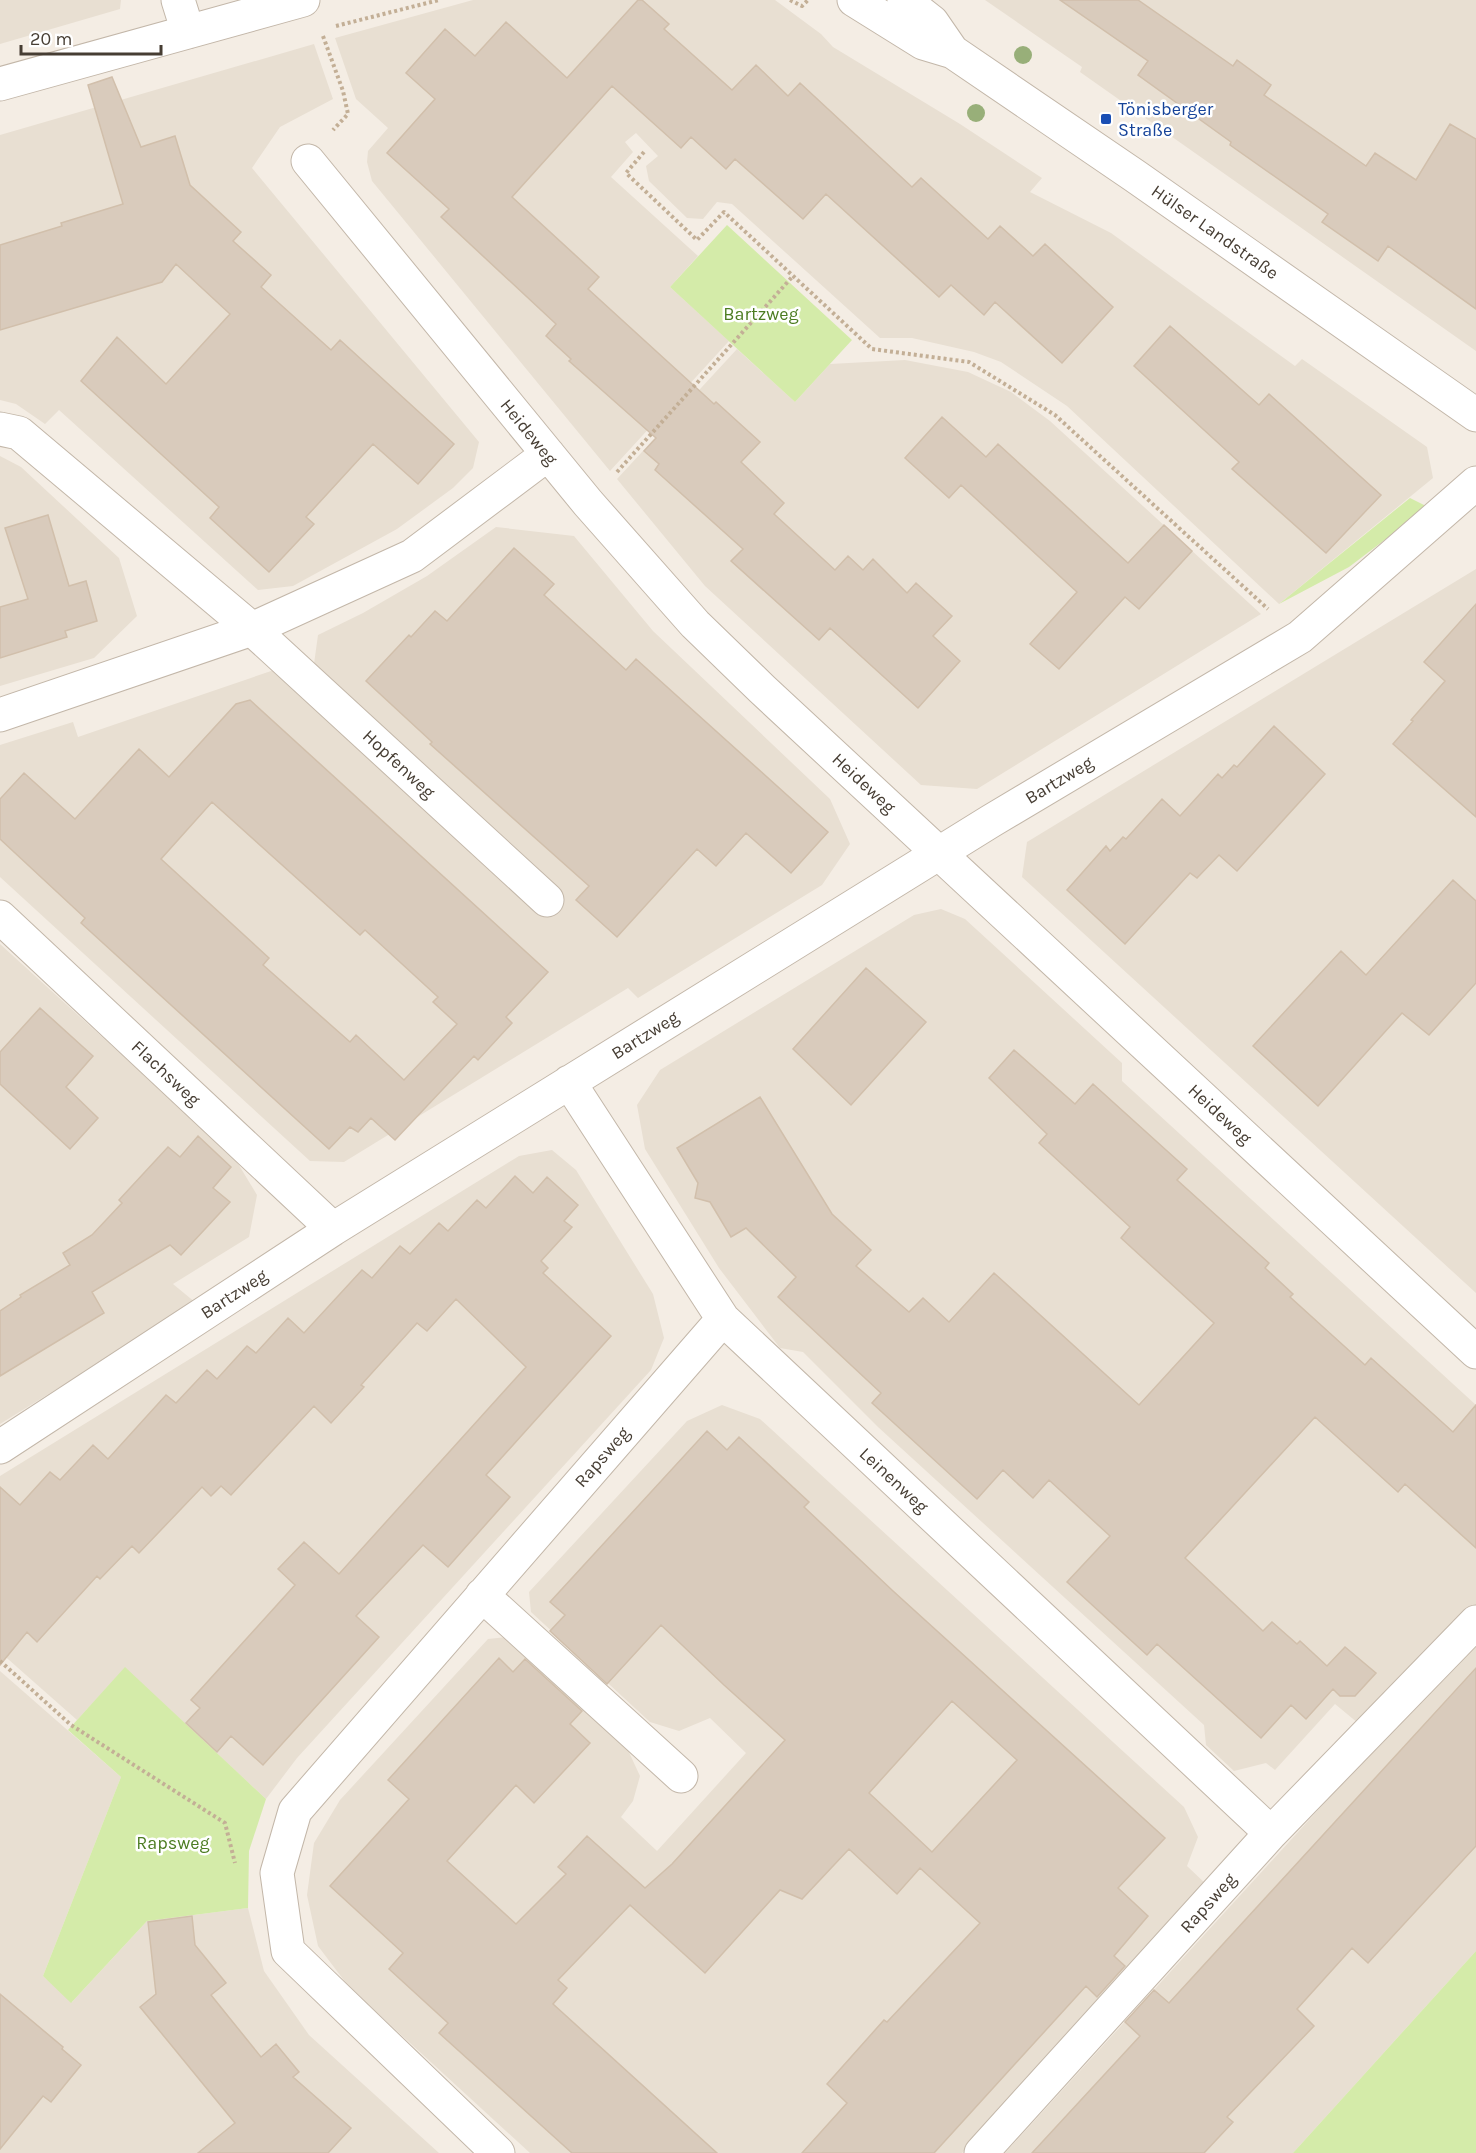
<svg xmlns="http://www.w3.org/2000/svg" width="1476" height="2153" viewBox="0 0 1476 2153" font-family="Karla,sans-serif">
<rect width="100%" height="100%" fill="#f4ede4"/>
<path fill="#e8dfd2" d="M 0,0 L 121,0 L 120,9 L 0,44 Z
M 473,0 L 775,0 L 821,34 L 833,47 L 960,124 L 1042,178 L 1030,192 L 1111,233 L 1295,366 L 1302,359 L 1427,447 L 1433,478 L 1279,604 L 1067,406 L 1001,362 L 974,352 L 912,338 L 880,338 L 732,204 L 717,202 L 703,219 L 687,218 L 649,181 L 646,166 L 658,156 L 636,133 L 625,142 L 633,152 L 611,177 L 698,256 L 670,287 L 729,341 L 610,471 L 372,181 L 367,162 L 368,151 L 388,128 L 356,99 L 335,38 Z
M 985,0 L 1476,0 L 1476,351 L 1080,72 L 1082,67 Z
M 314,44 L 333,99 L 280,127 L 252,168 L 479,442 L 473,468 L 453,488 L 397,529 L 293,586 L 258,590 L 59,410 L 45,424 L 16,404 L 0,400 L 0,135 Z
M 737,349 L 795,402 L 830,364 L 905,360 L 968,372 L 1011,392 L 1050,421 L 1261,614 L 977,789 L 921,785 L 705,586 L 617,479 Z
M 0,456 L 21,467 L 119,558 L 137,616 L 94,658 L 0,686 Z
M 496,527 L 574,536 L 653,631 L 830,799 L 850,844 L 822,885 L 638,998 L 628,988 L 344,1162 L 310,1161 L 0,877 L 0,745 L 73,722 L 78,737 L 277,669 L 313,671 L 318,635 L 363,613 L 427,576 Z
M 1476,569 L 1476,1293 L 1022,877 L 1027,842 Z
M 941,909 L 965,919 L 1122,1063 L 1122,1081 L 1476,1405 L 1476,1605 L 1364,1728 L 1335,1704 L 1275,1770 L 1266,1763 L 1234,1771 L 1206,1745 L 1204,1725 L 878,1427 L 803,1352 L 780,1348 L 719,1268 L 645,1149 L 637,1105 L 660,1070 L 914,915 Z
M 0,944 L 234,1157 L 257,1195 L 249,1237 L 173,1284 L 196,1303 L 0,1424 Z
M 552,1150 L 576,1170 L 653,1294 L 664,1338 L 651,1370 L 297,1758 L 266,1799 L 125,1668 L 77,1720 L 0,1652 L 0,1476 L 519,1156 Z
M 722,1405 L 760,1419 L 1184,1807 L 1198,1837 L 1187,1866 L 1207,1885 L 962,2153 L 530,2153 L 349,1987 L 318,1946 L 307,1895 L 314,1843 L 340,1800 L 488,1639 L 507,1637 L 627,1748 L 640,1776 L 633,1801 L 621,1817 L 657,1851 L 746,1753 L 710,1718 L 679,1731 L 650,1722 L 531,1612 L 529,1592 L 687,1421 Z
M 1476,1637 L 1476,1951 L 1293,2153 L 1005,2153 Z
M 0,1671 L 121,1777 L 43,1976 L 72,2002 L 147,1921 L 248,1908 L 264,1971 L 309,2035 L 439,2153 L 0,2153 Z"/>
<path fill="#d4eba9" d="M 727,225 L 852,340 L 795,402 L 670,287 Z
M 1410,498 L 1428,507 L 1349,567 L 1279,604 Z
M 125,1667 L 266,1799 L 249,1851 L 248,1908 L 147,1921 L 71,2003 L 43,1976 L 121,1777 L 68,1730 Z
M 1476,1951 L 1476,2153 L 1293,2153 Z"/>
<path fill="#d9cbbc" stroke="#d1bfab" stroke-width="1.5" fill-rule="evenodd" d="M 638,0 L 642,0 L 669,24 L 664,29 L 732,90 L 756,65 L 788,96 L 800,83 L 912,187 L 921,178 L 988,239 L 1000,226 L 1033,256 L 1045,244 L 1113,307 L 1062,363 L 995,302 L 984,315 L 951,285 L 939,297 L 826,194 L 803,219 L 735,159 L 726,169 L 691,137 L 681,148 L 612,86 L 512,197 L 599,277 L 588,289 L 714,404 L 716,402 L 760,442 L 741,462 L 784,503 L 774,514 L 835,570 L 848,556 L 863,570 L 873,559 L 907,593 L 916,583 L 952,616 L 933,636 L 960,661 L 918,708 L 830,628 L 819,640 L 731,561 L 743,549 L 655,470 L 659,464 L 644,451 L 656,438 L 569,361 L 571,359 L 546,336 L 556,324 L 441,217 L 449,209 L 387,153 L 435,99 L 406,73 L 445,29 L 475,56 L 506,22 L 567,78 Z
M 1060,0 L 1138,0 L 1233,66 L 1237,60 L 1271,85 L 1264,95 L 1366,166 L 1375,153 L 1416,180 L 1450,124 L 1476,139 L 1476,309 L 1388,246 L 1378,261 L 1322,222 L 1328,214 L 1230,145 L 1231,142 L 1138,75 L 1148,61 Z
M 112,77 L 141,147 L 175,136 L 190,185 L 241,232 L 233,241 L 271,275 L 261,287 L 331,350 L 340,340 L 454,444 L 418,484 L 373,444 L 306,517 L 314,524 L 269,572 L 210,518 L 219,507 L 81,381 L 117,337 L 166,384 L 230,314 L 176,264 L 162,282 L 0,330 L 0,245 L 62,226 L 61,223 L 123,204 L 88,85 Z
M 1170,326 L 1259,405 L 1269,394 L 1381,495 L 1326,553 L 1232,469 L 1239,462 L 1134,366 Z
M 942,417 L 986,457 L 998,444 L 1128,563 L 1164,525 L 1192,551 L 1139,609 L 1125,597 L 1059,669 L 1030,644 L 1077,592 L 961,485 L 949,498 L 905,458 Z
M 48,515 L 69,586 L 86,581 L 97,621 L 65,631 L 67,637 L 0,658 L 0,607 L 28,599 L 5,528 Z
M 514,548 L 554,584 L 544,595 L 626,670 L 636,659 L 828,832 L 791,873 L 746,833 L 716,866 L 697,849 L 617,937 L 576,900 L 589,886 L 430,744 L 432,742 L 366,681 L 409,635 L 411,637 L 435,611 L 447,621 Z
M 1476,604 L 1476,817 L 1393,744 L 1413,721 L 1411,720 L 1445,681 L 1424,662 Z
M 250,700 L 548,972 L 506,1017 L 512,1023 L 478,1060 L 474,1056 L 395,1140 L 371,1118 L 358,1132 L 350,1127 L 329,1149 L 81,923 L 85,918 L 0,839 L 0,799 L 24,773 L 75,819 L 139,749 L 169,777 L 236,704 ZM 212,802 L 360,935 L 365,930 L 438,997 L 433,1002 L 457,1024 L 404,1080 L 356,1035 L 350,1042 L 263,965 L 269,958 L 161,859 Z
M 1274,726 L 1325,774 L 1237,871 L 1219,855 L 1197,878 L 1190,873 L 1125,944 L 1067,890 L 1106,846 L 1110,851 L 1123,837 L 1126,839 L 1162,799 L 1180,816 L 1218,774 L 1222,778 L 1234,765 L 1237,767 Z
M 1453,880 L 1476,901 L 1476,983 L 1429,1035 L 1402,1013 L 1318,1106 L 1253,1046 L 1341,951 L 1366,975 Z
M 866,968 L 926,1022 L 851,1105 L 793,1049 Z
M 40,1008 L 93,1056 L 66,1087 L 98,1118 L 70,1149 L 0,1084 L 0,1052 Z
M 1014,1050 L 1075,1104 L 1093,1084 L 1187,1169 L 1177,1180 L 1269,1263 L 1265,1268 L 1293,1294 L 1290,1297 L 1365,1365 L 1371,1358 L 1453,1432 L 1476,1405 L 1476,1548 L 1405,1484 L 1398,1492 L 1315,1417 L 1185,1558 L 1263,1631 L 1272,1622 L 1297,1644 L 1300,1641 L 1327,1666 L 1345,1647 L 1376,1673 L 1355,1696 L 1340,1696 L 1333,1689 L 1306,1719 L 1291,1705 L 1261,1738 L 1157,1644 L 1147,1655 L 1067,1582 L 1110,1536 L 1049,1480 L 1033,1498 L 1003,1470 L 977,1499 L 872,1403 L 881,1393 L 778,1297 L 796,1277 L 746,1228 L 731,1237 L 710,1202 L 695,1198 L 698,1183 L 677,1148 L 760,1097 L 832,1214 L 871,1250 L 856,1266 L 909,1312 L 923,1298 L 949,1322 L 994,1273 L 1139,1405 L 1214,1323 L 1121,1238 L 1130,1227 L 1039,1143 L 1047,1134 L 989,1078 Z
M 198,1136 L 231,1167 L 213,1188 L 230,1202 L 181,1255 L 170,1245 L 92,1292 L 104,1313 L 0,1376 L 0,1311 L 21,1297 L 20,1295 L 70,1265 L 63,1253 L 92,1235 L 122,1203 L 119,1200 L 168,1147 L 180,1157 Z
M 515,1176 L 533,1193 L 547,1177 L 578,1205 L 564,1221 L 572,1227 L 541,1261 L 548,1268 L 543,1273 L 611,1336 L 486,1475 L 510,1497 L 448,1567 L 423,1545 L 370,1601 L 356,1616 L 379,1637 L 263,1765 L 231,1736 L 217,1752 L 186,1723 L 200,1708 L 191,1700 L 295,1585 L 278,1569 L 304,1542 L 339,1574 L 526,1367 L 456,1299 L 427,1331 L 417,1323 L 361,1385 L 364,1387 L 331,1423 L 314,1406 L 231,1495 L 221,1486 L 211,1496 L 202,1487 L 139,1553 L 132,1546 L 100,1579 L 97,1576 L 37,1642 L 27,1632 L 0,1665 L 0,1487 L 20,1505 L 50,1472 L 60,1480 L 93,1445 L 108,1459 L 166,1395 L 176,1403 L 207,1370 L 217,1379 L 247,1346 L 256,1353 L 288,1318 L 304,1333 L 362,1270 L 372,1278 L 400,1246 L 410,1254 L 439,1223 L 448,1231 L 477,1200 L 486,1208 Z
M 707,1431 L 727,1450 L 739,1437 L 809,1502 L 804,1507 L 893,1591 L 1165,1838 L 1118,1888 L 1148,1916 L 1114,1956 L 1125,1966 L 1097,1997 L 1086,1986 L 934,2153 L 802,2153 L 847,2103 L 827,2084 L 884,2020 L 887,2022 L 980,1923 L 920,1868 L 897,1894 L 849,1849 L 802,1899 L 780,1890 L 705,1973 L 630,1905 L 558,1980 L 567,1988 L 553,2004 L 717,2153 L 572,2153 L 439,2033 L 448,2023 L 389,1969 L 403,1953 L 330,1886 L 409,1799 L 388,1780 L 499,1658 L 513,1672 L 525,1659 L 582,1711 L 570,1724 L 590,1743 L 534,1803 L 516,1785 L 447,1861 L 516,1924 L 566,1874 L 558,1867 L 587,1836 L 645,1888 L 672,1864 L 785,1740 L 724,1685 L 661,1625 L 607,1684 L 550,1631 L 565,1615 L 550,1602 ZM 952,1701 L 1017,1760 L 932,1852 L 869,1793 Z
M 1476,1668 L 1476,1846 L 1368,1963 L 1352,1948 L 1297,2009 L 1314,2026 L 1227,2117 L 1233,2122 L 1204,2153 L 1032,2153 L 1140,2036 L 1125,2022 L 1154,1990 L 1169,2003 Z
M 192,1916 L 195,1945 L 226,1983 L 211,1995 L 261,2057 L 276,2044 L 299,2072 L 293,2077 L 351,2128 L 328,2153 L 198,2153 L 235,2123 L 140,2007 L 156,1994 L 148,1922 Z
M 0,1994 L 63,2047 L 62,2049 L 81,2065 L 51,2102 L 43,2096 L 0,2149 Z"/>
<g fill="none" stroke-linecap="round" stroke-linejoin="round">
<defs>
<path id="minor" d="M 178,0 L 188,32
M 854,0 L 923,43 L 953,52 L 1135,176 L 1476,415
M 904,0 L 932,22 L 952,51
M 0,84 L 303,0
M 308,161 L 588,503 L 695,624 L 762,689 L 1476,1352
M 0,429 L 19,433 L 252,629 L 547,900
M 0,715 L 252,629 L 412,556 L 548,454
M 0,917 L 333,1229
M 569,1082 L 723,1319 L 1271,1833
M 0,1447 L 333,1229 L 991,821 L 1300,637 L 1476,483
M 482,1595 L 681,1776
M 498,2153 L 288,1951 L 277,1873 L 295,1811 L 723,1319
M 981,2153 L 1271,1833 L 1476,1622"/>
</defs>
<use href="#minor" stroke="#c3b7a9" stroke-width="35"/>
<path stroke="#c3af96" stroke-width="4" stroke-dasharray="3 3" stroke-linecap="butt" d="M 790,0 L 802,6 L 808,0
M 336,26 L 439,0
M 323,36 L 343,91 L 348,114 L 333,130
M 644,152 L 626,173 L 697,240 L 724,212 L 872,349 L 969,362 L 1055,415 L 1268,609
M 617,472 L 793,276
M 0,1661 L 71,1725 L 225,1823 L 235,1863"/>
<use href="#minor" stroke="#fff" stroke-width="33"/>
</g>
<g fill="#98af79">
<circle cx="1023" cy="55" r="9"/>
<circle cx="976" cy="113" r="9"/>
</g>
<rect fill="#1a4fb4" stroke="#fff" stroke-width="2" x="1100" y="113" width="12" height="12" rx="3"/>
<g text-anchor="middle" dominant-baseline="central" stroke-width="5" stroke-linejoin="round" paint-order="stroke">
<g font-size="18" fill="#164399" stroke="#fff" text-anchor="start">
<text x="1118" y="109">Tönisberger<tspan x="1118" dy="21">Straße</tspan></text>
</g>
<g font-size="18" fill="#463d33" stroke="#fff">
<text transform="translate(1215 232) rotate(35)">Hülser Landstraße</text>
<text transform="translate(529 432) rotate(51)">Heideweg</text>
<text transform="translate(399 764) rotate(43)">Hopfenweg</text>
<text transform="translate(1059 780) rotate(-31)">Bartzweg</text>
<text transform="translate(864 783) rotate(43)">Heideweg</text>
<text transform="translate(645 1035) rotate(-32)">Bartzweg</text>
<text transform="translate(166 1073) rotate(43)">Flachsweg</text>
<text transform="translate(1220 1114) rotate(43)">Heideweg</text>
<text transform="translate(234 1294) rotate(-33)">Bartzweg</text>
<text transform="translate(602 1457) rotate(-49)">Rapsweg</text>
<text transform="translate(894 1480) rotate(43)">Leinenweg</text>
<text transform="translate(1208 1903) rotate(-48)">Rapsweg</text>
</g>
<g font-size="18" fill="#4c7c22" stroke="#fff">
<text x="761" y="314">Bartzweg</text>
<text x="173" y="1843">Rapsweg</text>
</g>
</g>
<path d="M21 45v9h140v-9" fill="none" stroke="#463d33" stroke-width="3"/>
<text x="30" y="45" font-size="18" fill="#463d33" stroke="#ffffff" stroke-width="4.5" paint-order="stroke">20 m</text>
</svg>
